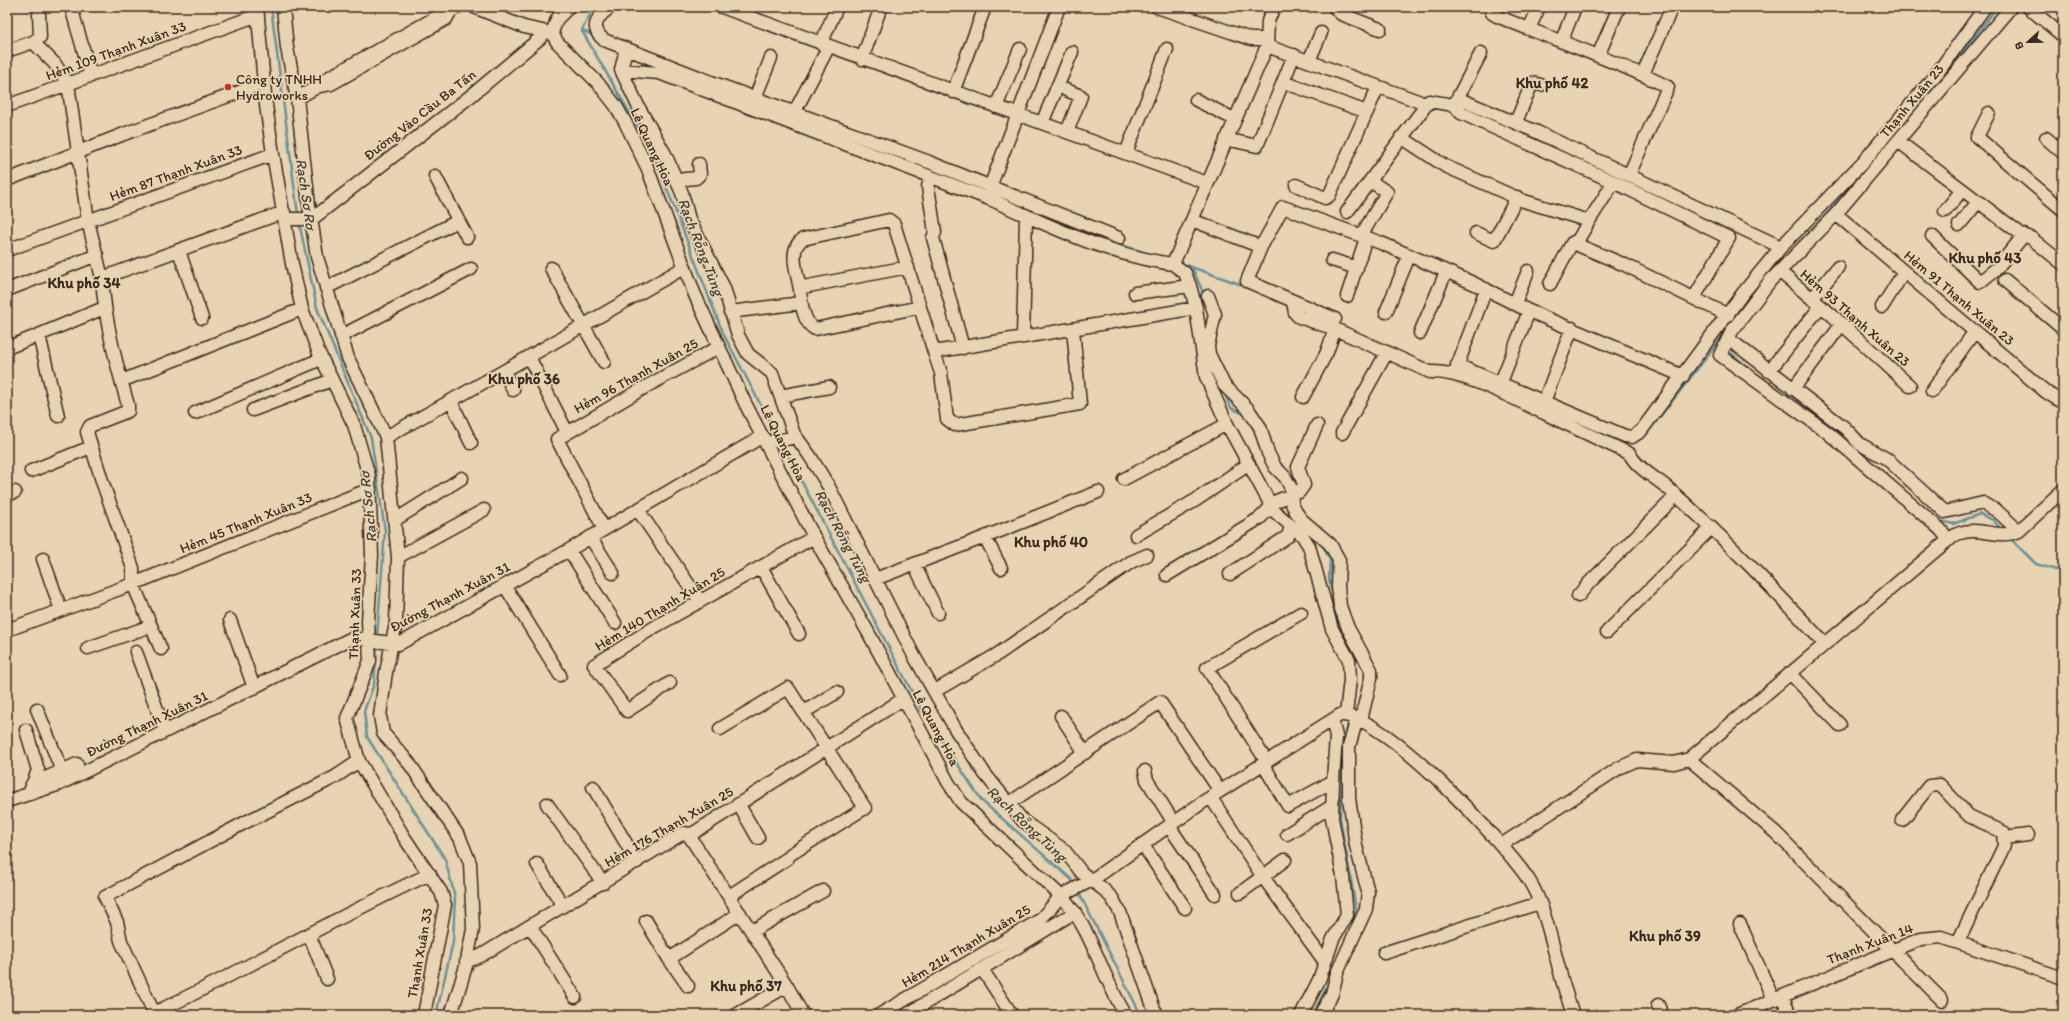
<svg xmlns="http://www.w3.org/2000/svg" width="2070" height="1022" viewBox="0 0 2070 1022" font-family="Itim,sans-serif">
<rect width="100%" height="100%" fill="#e8d3b2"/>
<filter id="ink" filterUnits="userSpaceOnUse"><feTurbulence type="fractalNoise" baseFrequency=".025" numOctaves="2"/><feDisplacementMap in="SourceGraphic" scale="8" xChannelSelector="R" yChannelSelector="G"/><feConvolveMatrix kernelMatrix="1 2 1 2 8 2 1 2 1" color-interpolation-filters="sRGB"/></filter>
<g filter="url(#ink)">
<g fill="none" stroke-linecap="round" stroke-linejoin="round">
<path stroke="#6a9397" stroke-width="2.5" d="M 271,7 L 298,215
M 582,30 L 594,36
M 582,30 L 594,7
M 582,31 L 653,153 L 723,333 L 778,438
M 1944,77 L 1997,7
M 1013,202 L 1098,236
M 299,222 L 317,308 L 371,438 L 385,531 L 377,637
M 1115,243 L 1156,256
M 1796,246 L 1829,211 L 1913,113
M 1180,263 L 1245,286
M 1192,267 L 1204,295
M 1727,350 L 1752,371
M 1224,392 L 1231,408 L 1246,415
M 1250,422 L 1257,436
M 1624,441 C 1634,445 1639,440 1647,433 L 1724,335
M 782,444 L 921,709 L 982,801 L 1071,879 L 1074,885
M 1938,520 L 1953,524 L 1980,514 L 1993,520 L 2002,530
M 2010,538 L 2036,564 L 2063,572
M 1322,544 L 1330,560 L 1329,579 L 1334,601
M 1336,611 L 1346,643
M 377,644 L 374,684 L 364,711 L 367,737 L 445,859 L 455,897 L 453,942 L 436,1015
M 1355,670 L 1356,681
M 1345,742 L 1348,721
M 1343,765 L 1340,818 L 1356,908 L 1351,930
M 1078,891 L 1141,1015
M 1313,1015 L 1330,980"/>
<defs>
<path id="minor" d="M 71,7 L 91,76
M 257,7 L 266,105 L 273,154 L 292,264 L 302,309 L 319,353 L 354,425 L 369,476 L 372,555 L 368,621 L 370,661 L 347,718 L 359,761 L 404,837 L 441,892 L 445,905 L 424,1015
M 283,7 L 287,48 L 297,98 L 309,205 L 317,257 L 348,358 L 386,437 L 398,557 L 396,623 L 386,672 L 380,716 L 383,733 L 409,763 L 460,838 L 470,863 L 473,929 L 466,966 L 451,1015
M 474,7 L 524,27 L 552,33
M 569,7 L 557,19 L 552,33 L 557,42 L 598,83 L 616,106 L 625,122 L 647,167 L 695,295 L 745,403 L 814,537 L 868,632 L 948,782 L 961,802 L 1065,900 C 1094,934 1102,978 1126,1015
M 611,7 C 597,16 589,28 604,40 L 714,83 L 929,162 L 1119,238
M 722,7 L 1207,183
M 1157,7 L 1251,39 L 1267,39
M 1274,7 L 1268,21 L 1267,46 L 1173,264 L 1185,273 L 1190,286 L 1196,308 L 1206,377 L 1227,424 L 1274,511 L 1302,535 L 1309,546 L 1332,629 L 1349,660 L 1350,680 L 1346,714
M 1334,7 L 1341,14 L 1380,29
M 1495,7 L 1492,13 L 1497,16 C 1554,40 1613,59 1668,87 L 1629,175
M 2028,7 L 2063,36
M 450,12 L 442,14 L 328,78 L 319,86 L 331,84 L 446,19 L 450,12 L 457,7
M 1529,29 L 1539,7
M 1562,40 L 1575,7
M 33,42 L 40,37 L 39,14
M 821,44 L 837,7
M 1267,46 L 1426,104
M 626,49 L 621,70 L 639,108 L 665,154 L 682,193 L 689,219 L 724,288 L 738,335 L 748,354 L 772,373 L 794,434 L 810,456 L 829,487 L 913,654 L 956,730 L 985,774 L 1023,821 L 1064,850 L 1082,873 L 1103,889 L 1112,898 L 1120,912 L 1154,1009 L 1158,1015
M 7,51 L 33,42 L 55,64 L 68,84 L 88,221 L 102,278
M 1294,55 L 1283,82 L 1367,112
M 1598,56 L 1619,7
M 862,59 L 881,7
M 1309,61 L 1321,33
M 621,70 L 659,73 L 992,200 C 1049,226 1110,256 1173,264
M 1643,74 L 1672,7
M 1066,90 L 1081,96 L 1067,132
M 953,92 L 985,7
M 297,98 L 319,86
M 755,98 L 771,58
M 1196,100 L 1234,119
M 1454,105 L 1461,113 L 1614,182 L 1729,238 L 1694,298
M 1454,105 L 1481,53
M 7,106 L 258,15
M 996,107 L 1020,49
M 794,113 L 829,46
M 1989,113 L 1977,137 L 2063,210
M 1516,122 L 1532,83 L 1541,85
M 1042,123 L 1072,52
M 1401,137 L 1445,166 L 1524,201 L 1589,221 L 1578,240 L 1580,246 L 1625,265 L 1728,315
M 2046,138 L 2063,153
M 1226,139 L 1257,146 L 1283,82
M 1898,141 L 2021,234 L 2031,238 L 2063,264
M 1126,153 L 1167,49
M 435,176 L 467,237
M 930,177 L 928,187 L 935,232 L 933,238 L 963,348
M 7,180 L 124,134 L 264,83
M 676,180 L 696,178 L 700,174 L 699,164
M 1296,185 L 1325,198 L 1329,196 L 1378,87
M 990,187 L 1059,7
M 1945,211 L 1962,190
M 1347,212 L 1429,101 L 1454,105 L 1464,101 L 1537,132 L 1781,247
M 1836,214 L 2046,392 L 2063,403
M 286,219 L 312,219 L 472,95 L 539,39 L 545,32
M 1192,220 L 1261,247 L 1247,281 L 1335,319
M 1589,221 L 1614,182
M 1959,225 L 1978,202
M 1476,233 L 1494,241 L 1517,197
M 1361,236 L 1387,192 L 1370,181
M 1932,236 L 1980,282 L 1997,268 L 2024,235
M 1261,247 L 1283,207 L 1381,243 L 1473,283 L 1529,311 L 1683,376
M 7,250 L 273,154
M 179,251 L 202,318
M 1332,260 L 1357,268
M 908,267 L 803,287 L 800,290 C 801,302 803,323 815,329 L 920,307
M 551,268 L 604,362
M 1780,272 L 1833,316 L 1910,386
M 2005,280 L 2063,329
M 1550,284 L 1572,243 L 1578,240
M 326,288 L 458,221
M 7,290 L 97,255
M 800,290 C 798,275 787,249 803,239 L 889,220 L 894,224 L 934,352 L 1196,308
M 1135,293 L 1190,286
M 1208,296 L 1215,314 L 1208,346 L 1209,354 L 1224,385 L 1248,409 L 1260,427 L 1268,453 L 1275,467 L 1285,477 L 1291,488 L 1292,504 L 1296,512 L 1302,520 L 1330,544 L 1339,560 L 1338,587 L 1340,606 L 1348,628 L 1371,670 L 1371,678 L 1361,720
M 1347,296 L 1366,238
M 1812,299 L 1838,267
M 1293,302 L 1295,313 L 1299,317 L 1335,329 L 1430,372 C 1462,370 1514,399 1544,413 C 1572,427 1601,440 1630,454 C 1636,468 1658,479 1670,490 C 1725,538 1775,591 1825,644
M 1515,303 L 1528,271
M 1882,307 L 1904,272
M 730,312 L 801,303
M 1386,312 L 1409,256
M 1420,333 L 1446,272
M 39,335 L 58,416
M 341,336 L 471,269
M 1023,337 L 1026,216
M 1729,339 L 1845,428 L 1860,444 L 1887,459 L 1945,512 L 1983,503 L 1997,511 L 2019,531
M 7,348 L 104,308
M 934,352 L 941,373 L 947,419 L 955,425 L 1080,404 L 1073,329
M 529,357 L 567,432
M 1457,365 L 1625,436 L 1632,437 L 1641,431 L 1743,293 L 1781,247 L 1864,161 L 1938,72 L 1985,7
M 504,371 L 513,390
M 1769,371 L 1821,306
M 1455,372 L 1486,289
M 129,378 L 302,309
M 1501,382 L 1529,311
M 1793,389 L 1842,324
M 1932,391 L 1975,331
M 780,396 L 829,387
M 1303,397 L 1327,352 L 1335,329
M 451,401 L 471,443
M 1542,407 L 1572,328
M 253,410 L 332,380
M 195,413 L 321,359
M 1342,433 L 1387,352
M 386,437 L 504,371 L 685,267
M 766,443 L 796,437
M 31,471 L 91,447
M 1124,479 L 1227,424
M 7,495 L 15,492
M 1269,504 L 1299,492 L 1304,485 L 1298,467 L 1317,425
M 638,510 L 700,601
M 395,520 L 462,478
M 604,529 L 557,439 L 647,386 L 719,347
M 1136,535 L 1196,500 L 1249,464
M 590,537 L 613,573
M 985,537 L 1098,492
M 1949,540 L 1940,529 L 1827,432 L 1720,355 L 1732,331 L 1770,281 L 1836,214 L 2011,7
M 569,550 L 615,623
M 398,557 L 484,510
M 43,559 L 61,610
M 914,564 L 938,613
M 761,567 L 799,634
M 1230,574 L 1288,536 L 1291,526
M 1167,575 L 1260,518 L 1271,507
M 875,579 L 985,537 L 1001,568
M 505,586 L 560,675
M 1578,596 L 1589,583 L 1676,496
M 230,620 L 254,688
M 7,630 L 133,584 L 370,489
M 1607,632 L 1712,527
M 88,648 L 151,626
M 161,649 L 133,584 L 133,568 L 103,484 L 87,432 L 90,426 L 128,411 L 128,405 C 116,363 105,322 102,278 L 284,212
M 136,652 L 165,731
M 1790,673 L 1840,725
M 670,683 L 627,711 L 594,665 L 658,625 L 814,537
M 935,691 L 998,654 L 1131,562 L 1147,555
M 37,709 L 62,771
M 804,712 L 837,692
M 1061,716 L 1085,753
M 720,729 L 788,688 L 865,808 L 791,854
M 26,730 L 38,770 L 29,794
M 1689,759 L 1776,833 L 1942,1000
M 359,761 L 335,777 L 244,823 L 105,897 L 117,922 L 121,941 L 154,1013 C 247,969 336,917 430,874
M 1267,762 L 1207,668 L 1301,613
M 1263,764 L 1288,806 L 1333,781
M 1145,771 L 1147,780 L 1174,823
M 32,784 L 77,764
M 593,787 L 637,862
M 1211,798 L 1263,877 L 1325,962
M 7,801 L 60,784 L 352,638 L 399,644 L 569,550 L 763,436
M 547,804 L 603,883
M 1008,804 L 1160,702 L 1220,791
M 739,805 L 758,838
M 1902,820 L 1929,786 L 1940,785 L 1969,816 L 2003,832 L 2004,846 L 1958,942
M 1169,826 L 1215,894
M 688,834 L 787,986 L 803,1015
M 1287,834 L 1332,806
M 2004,838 L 2028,835
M 1143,845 L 1185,908
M 1501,845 L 1619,768 L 1637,760 L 1674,763 L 1689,759 L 1947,541 C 1951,539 1955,534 1960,533 C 1980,526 1999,540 2019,531 L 2063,490
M 537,864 L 563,906
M 1240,893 L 1285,860
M 729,896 L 788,858
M 646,921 L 669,959
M 1740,924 L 1773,999
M 530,926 L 575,997
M 752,931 L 823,891
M 309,934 L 327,979
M 1384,953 L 1539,903
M 466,962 L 482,955 L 683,833 L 692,834 L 903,699
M 982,969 L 1012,1015
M 688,986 L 669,959 L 740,913
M 1782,996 L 1790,1015
M 1658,1005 L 1662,1015
M 736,1015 L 787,986
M 879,1015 L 1040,920 L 1061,896 L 1092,880 L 1203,802 L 1340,715 C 1381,711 1508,846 1530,882 C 1545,907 1552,944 1560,972 C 1563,986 1569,1001 1573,1015
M 906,1015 L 1075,912
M 1301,1015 L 1319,980 L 1333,939 L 1347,915 L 1343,876 L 1332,818 L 1333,781 L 1336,736 L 1332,720
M 1320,1015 L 1332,994 L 1337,973 L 1366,909 L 1368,892 L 1356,846 L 1349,798 L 1349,747 L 1357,718
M 1737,1015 L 1908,944 L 1921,939 L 1941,937 L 2063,978"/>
</defs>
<use href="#minor" stroke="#3b2a1e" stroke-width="15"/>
<use href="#minor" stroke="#e8d3b2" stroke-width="12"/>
</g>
</g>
<circle fill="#c8321e" stroke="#e8d3b2" stroke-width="1.5" cx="228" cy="87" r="4"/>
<g text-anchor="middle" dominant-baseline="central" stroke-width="3.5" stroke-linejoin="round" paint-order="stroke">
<g font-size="14" fill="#3b2a1e" stroke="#e8d3b2">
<text transform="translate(116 51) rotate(-20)">Hẻm 109 Thạnh Xuân 33</text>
<text transform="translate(1912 101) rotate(-50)">Thạnh Xuân 23</text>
<text transform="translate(420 115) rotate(-38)">Đường Vào Cầu Ba Tấn</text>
<text transform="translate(652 147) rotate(65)">Lê Quang Hòa</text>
<text transform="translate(176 173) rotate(-20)">Hẻm 87 Thạnh Xuân 33</text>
<text transform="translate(1959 298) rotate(40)">Hẻm 91 Thạnh Xuân 23</text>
<text transform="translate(1855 318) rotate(41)">Hẻm 93 Thạnh Xuân 23</text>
<text transform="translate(636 376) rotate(-29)">Hẻm 96 Thạnh Xuân 25</text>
<text transform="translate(783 443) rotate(63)">Lê Quang Hòa</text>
<text transform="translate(246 523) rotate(-22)">Hẻm 45 Thạnh Xuân 33</text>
<text transform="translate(450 597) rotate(-28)">Đường Thạnh Xuân 31</text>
<text transform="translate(660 609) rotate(-31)">Hẻm 140 Thạnh Xuân 25</text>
<text transform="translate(355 614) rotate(-88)">Thạnh Xuân 33</text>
<text transform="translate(147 724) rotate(-26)">Đường Thạnh Xuân 31</text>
<text transform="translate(936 728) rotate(62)">Lê Quang Hòa</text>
<text transform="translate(669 827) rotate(-30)">Hẻm 176 Thạnh Xuân 25</text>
<text transform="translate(1870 944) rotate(-21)">Thạnh Xuân 14</text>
<text transform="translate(966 946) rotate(-31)">Hẻm 214 Thạnh Xuân 25</text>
<text transform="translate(420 953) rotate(-80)">Thạnh Xuân 33</text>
</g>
<g font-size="14" fill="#3b2a1e" stroke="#e8d3b2" text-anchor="start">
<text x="236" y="79">Công ty TNHH<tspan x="236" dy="16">Hydroworks</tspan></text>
</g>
<g font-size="15" font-weight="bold" fill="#3b2a1e" stroke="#e8d3b2">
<text x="1552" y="83">Khu phố 42</text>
<text x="1985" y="258">Khu phố 43</text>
<text x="84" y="283">Khu phố 34</text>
<text x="524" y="379">Khu phố 36</text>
<text x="1051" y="542">Khu phố 40</text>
<text x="1665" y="936">Khu phố 39</text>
<text x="746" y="986">Khu phố 37</text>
</g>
<g font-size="15" font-style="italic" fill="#47443c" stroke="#e8d3b2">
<text transform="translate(306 194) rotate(82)">Rạch Sơ Rơ</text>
<text transform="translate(701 247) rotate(69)">Rạch Rỗng Tùng</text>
<text transform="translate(368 507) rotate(-96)">Rạch Sơ Rơ</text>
<text transform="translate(843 536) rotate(62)">Rạch Rỗng Tùng</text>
<text transform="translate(1027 824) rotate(43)">Rạch Rỗng Tùng</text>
</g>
</g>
<rect width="2070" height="1022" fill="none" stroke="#e8d3b2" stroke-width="24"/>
<rect x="12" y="12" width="2046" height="998" fill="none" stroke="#3b2a1e" stroke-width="1.5" filter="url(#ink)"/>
<g transform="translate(2028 42) rotate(248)" stroke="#e8d3b2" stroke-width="3" paint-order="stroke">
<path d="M0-3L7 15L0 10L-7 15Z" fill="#3b2a1e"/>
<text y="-6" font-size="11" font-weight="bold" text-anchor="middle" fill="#3b2a1e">B</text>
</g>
</svg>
